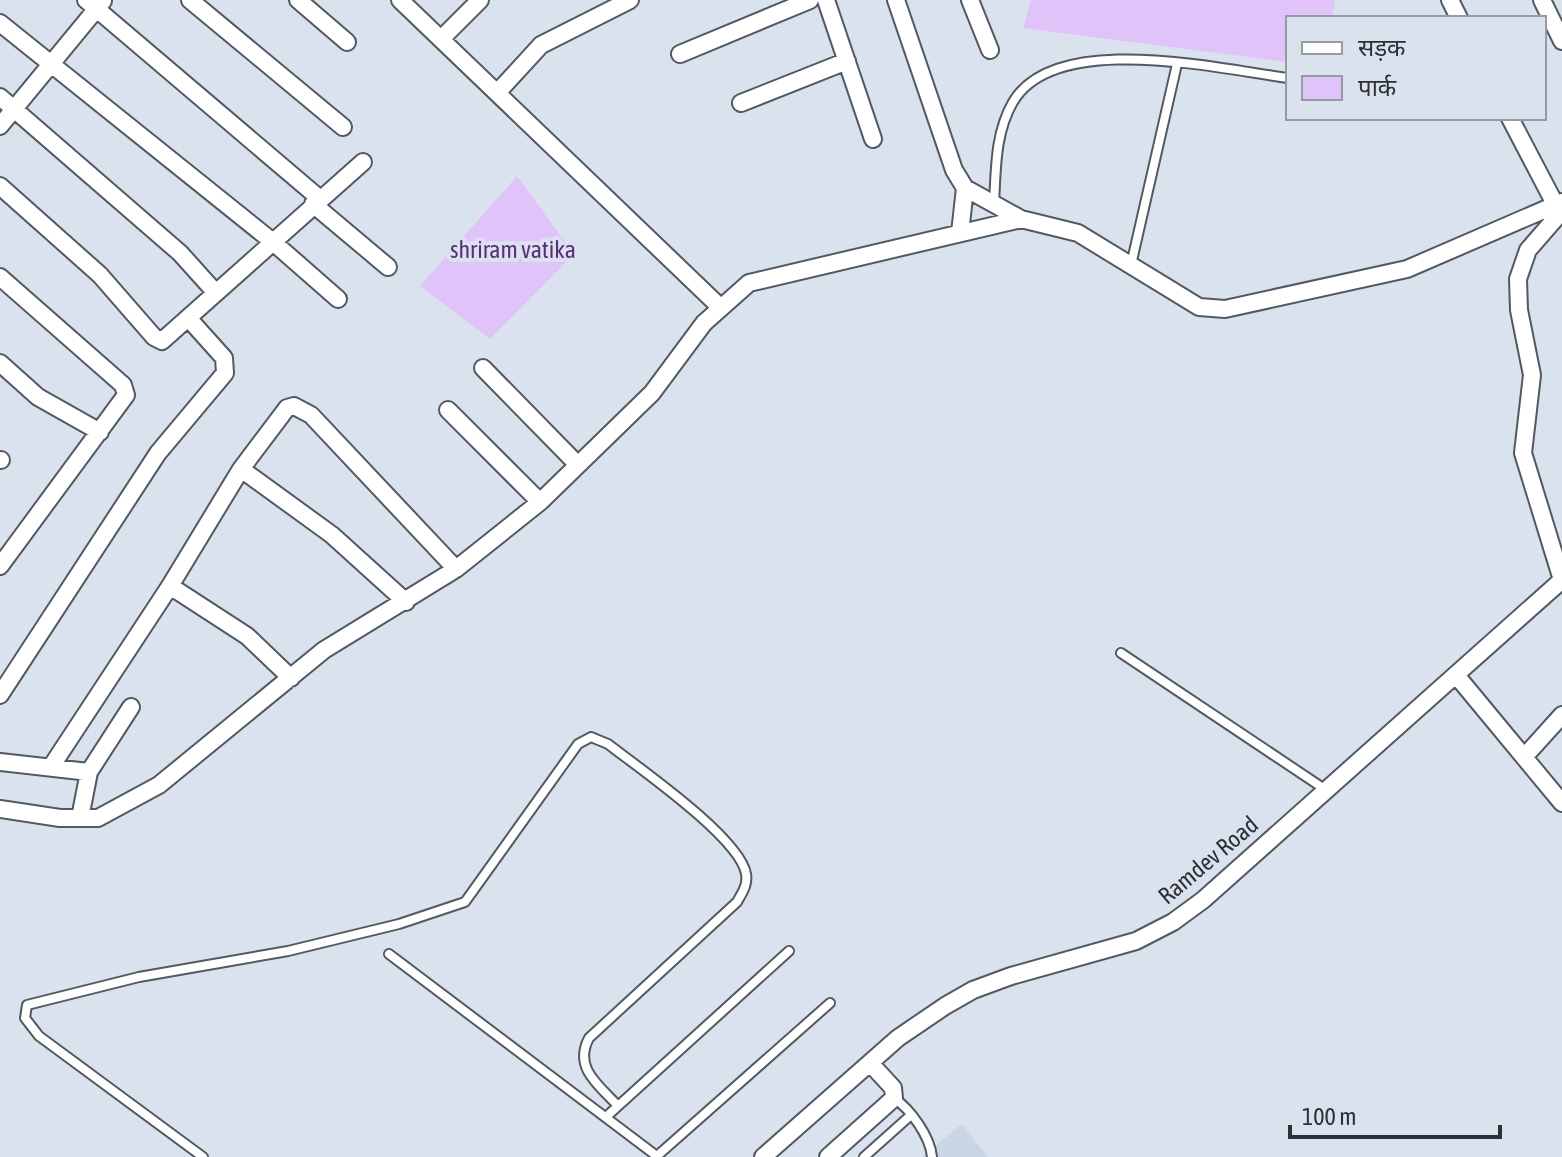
<svg xmlns="http://www.w3.org/2000/svg" width="1562" height="1157" viewBox="0 0 1562 1157" font-family="'Asap Condensed','Noto Sans Devanagari',sans-serif">
<rect width="100%" height="100%" fill="#d9e2ed"/>
<path fill="#c8d6e6" d="M 962,1124 L 988,1157 L 922,1157 Z"/>
<path fill="#e0c3f9" d="M 1031,0 L 1335,0 L 1332,18 L 1288,18 L 1288,62 L 1023,28 Z
M 517,176 L 574,254 L 490,339 L 420,286 Z"/>
<g fill="none" stroke-linecap="round" stroke-linejoin="round">
<defs>
<path id="service" d="M 994,204 C 996,169 995,133 1013,102 C 1055,30 1219,69 1288,78
M 1131,265 L 1177,64
M 1121,653 L 1326,790
M 389,954 L 658,1157
M 894,1098 C 911,1110 930,1136 932,1157
M 607,1116 L 789,951
M 657,1156 L 830,1003
M 203,1157 L 39,1036 L 25,1018 L 27,1005 L 139,977 L 288,951 L 399,924 L 465,902 L 578,744 L 591,737 L 608,744 C 639,768 740,838 746,874 C 748,885 742,893 737,902 L 589,1038 C 573,1068 599,1085 618,1106
M 864,1157 L 911,1115"/>
<path id="minor" d="M 86,0 L 319,198
M 190,0 L 343,127
M 298,0 L 347,42
M 400,0 L 720,307
M 826,0 L 873,139
M 896,0 L 954,170 L 965,188 L 1021,219
M 970,0 L 990,50
M 1450,0 L 1459,18
M 1542,0 L 1562,41
M 0,23 L 273,242 L 338,299
M 441,39 L 480,0
M 680,54 L 810,0
M 497,93 L 541,45 L 630,0
M 0,97 L 180,253 L 216,293
M 741,103 L 847,61
M 1510,118 L 1555,204 L 1555,219 L 1528,250 L 1518,279 L 1519,310 L 1532,375 L 1523,453 L 1562,580
M 0,126 L 103,1
M 0,186 L 100,275 L 154,337 L 162,341 L 363,162
M 313,204 L 388,267
M 960,233 L 965,188
M 0,277 L 123,385 L 126,395 L 0,566
M 0,363 L 38,397 L 100,432
M 483,368 L 578,465
M 448,410 L 540,502
M 0,460 L 1,460
M 241,469 L 332,535 L 406,602
M 170,586 L 247,636 L 291,678
M 1456,675 L 1562,803
M 0,695 L 158,453 L 225,373 L 224,358 L 189,319
M 1525,756 L 1562,715
M 0,762 L 89,772
M 51,767 L 170,586 L 241,469 L 287,408 L 294,406 L 311,415 L 456,569
M 0,809 L 60,818 L 98,818 L 159,785 L 324,650 L 456,569 L 540,502 L 652,393 L 704,323 L 749,283 L 1021,219 L 1078,233 L 1199,307 L 1225,309 L 1407,269 L 1562,202
M 80,818 L 89,772 L 131,707
M 763,1157 L 898,1038 L 945,1006 L 973,990 L 1011,976 L 1136,941 L 1173,922 L 1203,900 L 1562,580
M 828,1157 L 894,1098 L 893,1088 L 870,1063"/>
</defs>
<use href="#service" stroke="#515962" stroke-width="12"/>
<use href="#minor" stroke="#515962" stroke-width="20"/>
<use href="#service" stroke="#fff" stroke-width="8"/>
<use href="#minor" stroke="#fff" stroke-width="16"/>
</g>
<g text-anchor="middle" dominant-baseline="central" stroke-width="8" stroke-linejoin="round" paint-order="stroke">
<g font-size="24" fill="#5c2c7b" stroke="#d9e2ed">
<text x="513" y="249">shriram vatika</text>
</g>
<g font-size="24" fill="#2d3034" stroke="#d9e2ed">
<text transform="translate(1208 860) rotate(-40)">Ramdev Road</text>
</g>
</g>
<rect x="1286" y="16" width="260" height="104" fill="#d9e2ed" stroke="#949ba3" stroke-width="2"/>
<rect x="1302" y="42" width="40" height="12" fill="#ffffff" stroke="#949ba3" stroke-width="2"/>
<text x="1358" y="56" font-size="24" fill="#2d3034">सड़क</text>
<rect x="1302" y="76" width="40" height="24" fill="#e0c3f9" stroke="#949ba3" stroke-width="2"/>
<text x="1358" y="96" font-size="24" fill="#2d3034">पार्क</text>
<path d="M1290 1125v12h210v-12" fill="none" stroke="#2d3034" stroke-width="4"/>
<text x="1302" y="1125" font-size="24" fill="#2d3034" stroke="#d9e2ed" stroke-width="6" paint-order="stroke">100 m</text>
</svg>
